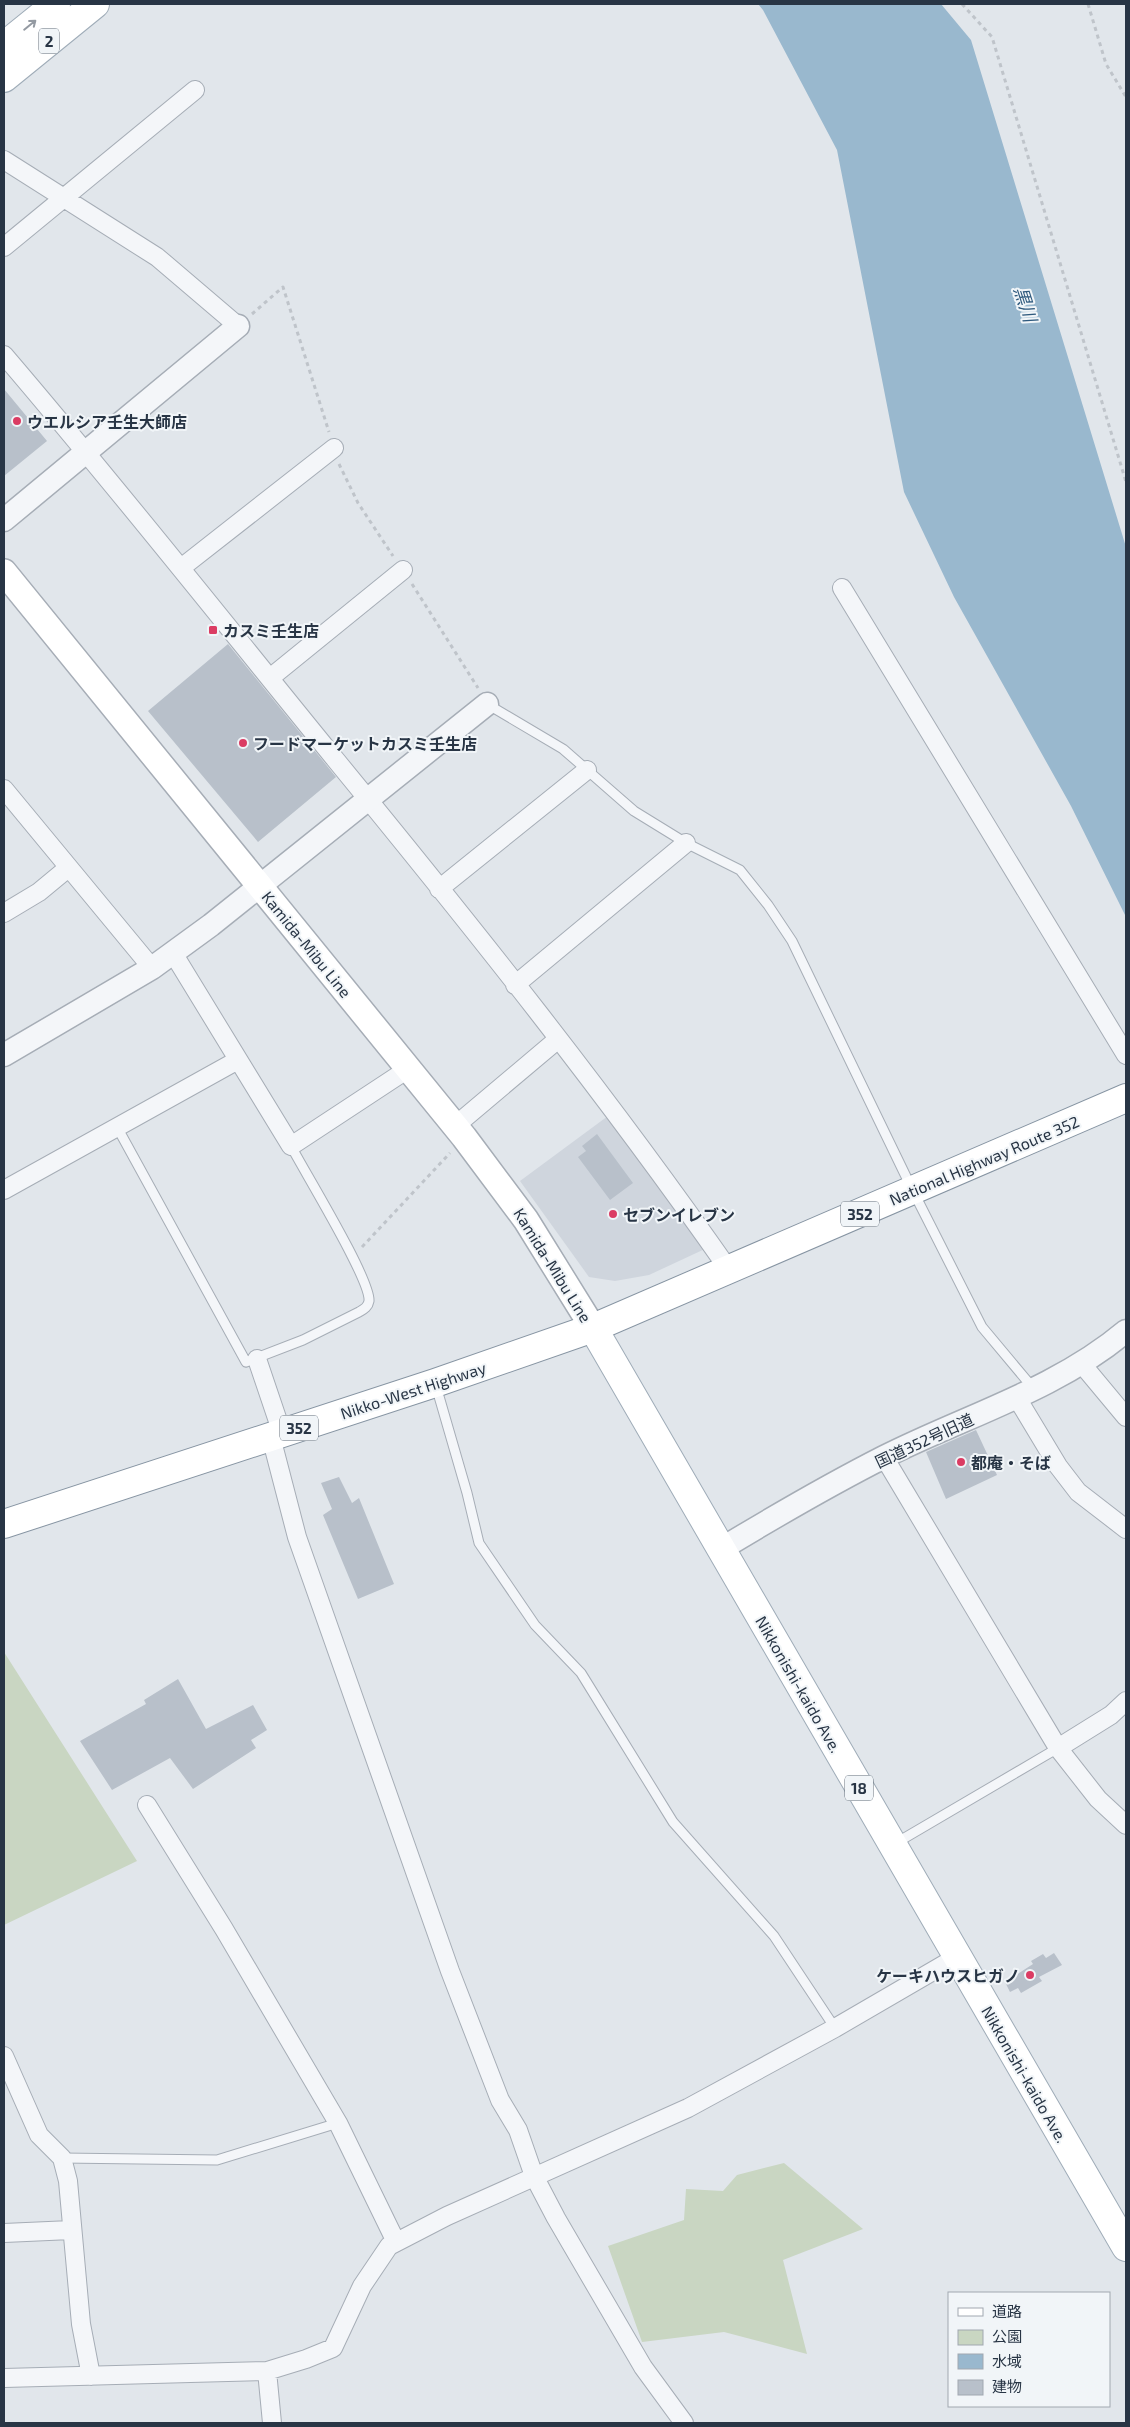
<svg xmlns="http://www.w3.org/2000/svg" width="1130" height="2427" viewBox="0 0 1130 2427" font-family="'Exo 2','Noto Sans JP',sans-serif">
<rect width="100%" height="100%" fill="#e1e6eb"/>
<path fill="#cfd5dd" d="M 608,1116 L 707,1248 L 649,1275 L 615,1281 L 589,1277 L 520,1181 Z"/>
<path fill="#c9d6c2" d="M 4,1652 L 137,1861 L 4,1925 Z
M 784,2163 L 863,2229 L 783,2260 L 807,2354 L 724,2332 L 642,2342 L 608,2246 L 684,2220 L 686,2189 L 723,2191 L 737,2175 Z"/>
<path fill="#99b8ce" d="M 758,4 L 941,4 L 971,40 L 1126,547 L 1126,917 L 1071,806 L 954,597 L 904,492 L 837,150 L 763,10 Z"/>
<path fill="#b8c0ca" d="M 4,389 L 47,441 L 4,476 Z
M 228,644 L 336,777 L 258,842 L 148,711 Z
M 597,1134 L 633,1183 L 610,1200 L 578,1157 L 586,1151 L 582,1146 Z
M 976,1430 L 997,1475 L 946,1499 L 926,1452 Z
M 339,1477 L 352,1503 L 359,1498 L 394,1584 L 358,1599 L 323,1515 L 332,1509 L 321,1483 Z
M 178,1679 L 206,1729 L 253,1705 L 267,1730 L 251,1740 L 256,1748 L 193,1789 L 170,1758 L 112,1790 L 80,1741 L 146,1704 L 144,1700 Z
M 1054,1953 L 1062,1965 L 1039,1977 L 1042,1981 L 1021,1993 L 1018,1988 L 1010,1992 L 1005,1982 L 1033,1964 L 1031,1961 L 1043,1954 L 1046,1958 Z"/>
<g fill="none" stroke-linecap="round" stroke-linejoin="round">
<defs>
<path id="service" d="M 487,704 L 563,749 L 634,811 L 686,843 L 740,870 L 768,905 L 792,941 L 913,1191 L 982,1327 L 1033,1388
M 117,1127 L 246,1362 L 303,1340 L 359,1312 C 364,1309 368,1307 369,1301 C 371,1280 304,1171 291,1146
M 436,1386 L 467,1493 L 479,1543 L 535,1625 L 581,1673 L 673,1822 L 774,1936 L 835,2028
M 896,1843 L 1058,1748
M 62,2158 L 217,2160 L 338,2123"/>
<path id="minor" d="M 4,160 L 157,257 L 238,326
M 4,247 L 195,90
M 4,355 C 117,487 225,624 335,759 C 471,925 606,1094 729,1270
M 181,568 L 334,448
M 842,588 L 1126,1055
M 270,678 L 403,570
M 4,789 L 152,968
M 439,889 L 587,770
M 4,913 L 39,892 L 68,868
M 173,953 L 291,1146 L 408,1069
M 515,985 L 686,843
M 455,1126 L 557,1040
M 4,1190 L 238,1060
M 257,1359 L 282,1433
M 1081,1363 L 1126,1417
M 1017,1398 L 1058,1466 L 1078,1492 L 1126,1529
M 271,1437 L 297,1537 L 450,1971 L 500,2100 L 518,2130 L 534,2176 L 556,2218 L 643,2367 L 684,2423
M 884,1457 L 1058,1748 L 1098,1799 L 1126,1825
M 1058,1748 L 1111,1715 L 1126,1701
M 147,1805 L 224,1929 L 338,2123 L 396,2242
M 4,2056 L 39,2135 L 62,2158 L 68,2181 L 81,2324 L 91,2376
M 4,2233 L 71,2230
M 267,2371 L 272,2423
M 4,2378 L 267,2371 L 306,2359 L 333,2348 L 362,2286 L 389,2246 L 447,2216 L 688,2108 L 835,2028 L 957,1957"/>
<path id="tertiary" d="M 4,520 L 238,326
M 4,1055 L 152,968 L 211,925 L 487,704
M 721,1549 C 774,1517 829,1485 884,1457 C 965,1416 1056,1390 1126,1331"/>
<path id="secondary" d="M 4,572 L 464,1137 L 526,1220 L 593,1328"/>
<path id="primary" d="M 4,46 L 56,4
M 4,78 L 95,4
M 593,1328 L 1126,2247"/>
<path id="trunk" d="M 4,1524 L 435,1383 L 593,1328 L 1126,1098"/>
</defs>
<use href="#service" stroke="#a6adb6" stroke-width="11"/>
<use href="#minor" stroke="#a6adb6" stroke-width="20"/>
<use href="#tertiary" stroke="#a6adb6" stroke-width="25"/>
<use href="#secondary" stroke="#a6adb6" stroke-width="28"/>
<use href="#primary" stroke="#9facb8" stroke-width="30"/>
<use href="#trunk" stroke="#8795a3" stroke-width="30"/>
<path stroke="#bfc4ca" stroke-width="3" stroke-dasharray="4 4" stroke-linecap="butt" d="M 962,4 L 992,37 L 1126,482
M 1088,4 L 1106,64 L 1126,97
M 252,314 L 283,287 L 329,432
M 339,464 L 358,503 L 393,556
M 412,584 L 478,688
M 362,1247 L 450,1153"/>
<use href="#service" stroke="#f4f6f9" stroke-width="9"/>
<use href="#minor" stroke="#f4f6f9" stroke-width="18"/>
<use href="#tertiary" stroke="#f4f6f9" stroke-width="22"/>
<use href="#secondary" stroke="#fff" stroke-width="25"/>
<use href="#primary" stroke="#fff" stroke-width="28"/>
<use href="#trunk" stroke="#fff" stroke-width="28"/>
</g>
<defs><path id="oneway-shaft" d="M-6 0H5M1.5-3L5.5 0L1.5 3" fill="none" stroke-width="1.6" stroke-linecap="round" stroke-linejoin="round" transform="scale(1.25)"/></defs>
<use stroke="#949aa2" href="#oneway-shaft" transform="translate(30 25) rotate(-39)"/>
<g fill="#db3c63" stroke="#f1f5f8" stroke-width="2">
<circle cx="17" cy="421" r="5"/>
<rect x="208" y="625" width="10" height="10" rx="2.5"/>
<circle cx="243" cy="743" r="5"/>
<circle cx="613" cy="1214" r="5"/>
<circle cx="961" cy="1462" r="5"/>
<circle cx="1030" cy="1975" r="5"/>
</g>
<g text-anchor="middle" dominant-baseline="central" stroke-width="4" stroke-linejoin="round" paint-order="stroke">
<g fill="#f1f5f8" stroke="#646f7b" stroke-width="1">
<rect x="39" y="28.5" width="20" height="25" rx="4"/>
<rect x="841" y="1201.5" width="38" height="25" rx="4"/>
<rect x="280" y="1415.5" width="38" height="25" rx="4"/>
<rect x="845" y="1775.5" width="28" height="25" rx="4"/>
</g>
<g font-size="15" font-weight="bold" fill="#283545">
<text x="49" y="41">2</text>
<text x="860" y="1214">352</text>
<text x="299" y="1428">352</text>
<text x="859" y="1788">18</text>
</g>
<g font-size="16" font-weight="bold" fill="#283545" stroke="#f1f5f8" text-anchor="start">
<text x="27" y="421">ウエルシア壬生大師店</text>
<text x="223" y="630">カスミ壬生店</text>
<text x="253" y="743">フードマーケットカスミ壬生店</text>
<text x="623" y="1214">セブンイレブン</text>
<text x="971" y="1462">都庵・そば</text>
<text x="1020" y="1975" text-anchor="end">ケーキハウスヒガノ</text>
</g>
<g font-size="16" fill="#283545" stroke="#f1f5f8">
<text transform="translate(307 944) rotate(51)">Kamida-Mibu Line</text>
<text transform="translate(984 1160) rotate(-23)">National Highway Route 352</text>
<text transform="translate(553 1265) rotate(58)">Kamida-Mibu Line</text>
<text transform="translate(413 1390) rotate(-18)">Nikko-West Highway</text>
<text transform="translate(924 1440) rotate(-25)">国道352号旧道</text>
<text transform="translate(799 1684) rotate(60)">Nikkonishi-kaido Ave.</text>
<text transform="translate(1025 2074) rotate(60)">Nikkonishi-kaido Ave.</text>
</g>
<g font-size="18" font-style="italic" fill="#2e597d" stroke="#f1f5f8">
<text transform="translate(1026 304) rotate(72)">黒川</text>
</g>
</g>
<rect width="1130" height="2427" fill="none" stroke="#283545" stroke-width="10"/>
<rect x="948" y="2292" width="162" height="115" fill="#f1f5f8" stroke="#a1a8b0"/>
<rect x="958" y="2308" width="25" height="8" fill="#ffffff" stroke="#a1a8b0"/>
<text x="992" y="2317" font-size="15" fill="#283545">道路</text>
<rect x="958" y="2330" width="25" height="15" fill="#c9d6c2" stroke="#a1a8b0"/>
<text x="992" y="2342" font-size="15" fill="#283545">公園</text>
<rect x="958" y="2354" width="25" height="15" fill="#99b8ce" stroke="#a1a8b0"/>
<text x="992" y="2367" font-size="15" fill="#283545">水域</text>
<rect x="958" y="2380" width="25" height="15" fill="#b8c0ca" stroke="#a1a8b0"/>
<text x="992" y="2392" font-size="15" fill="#283545">建物</text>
</svg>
